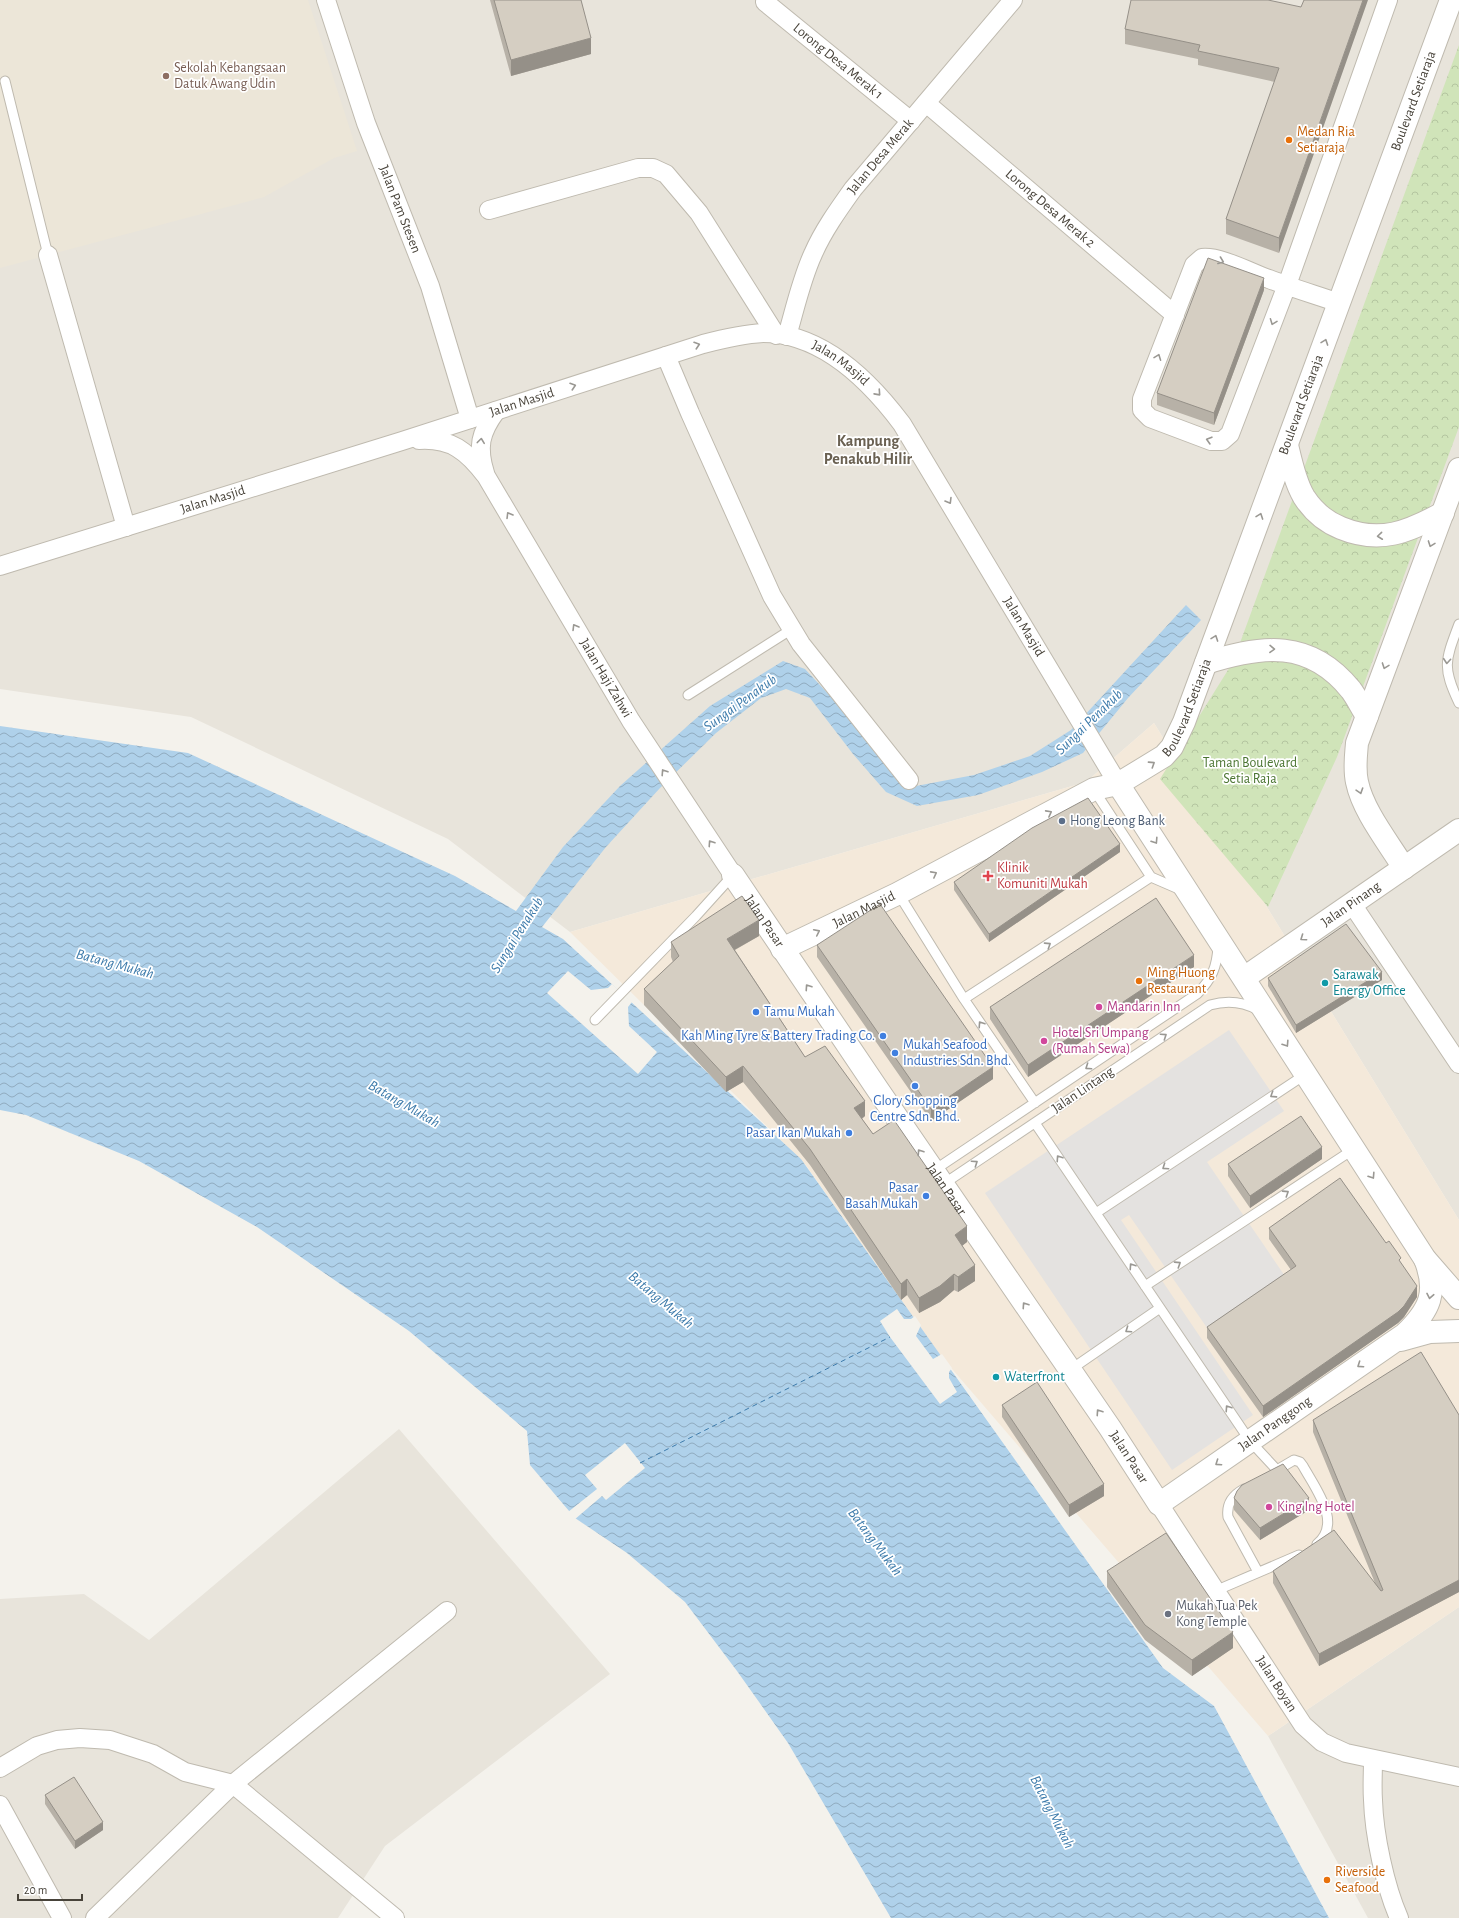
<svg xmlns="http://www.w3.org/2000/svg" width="1459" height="1918" viewBox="0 0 1459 1918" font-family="'Alegreya Sans',sans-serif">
<defs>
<pattern id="forest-crowns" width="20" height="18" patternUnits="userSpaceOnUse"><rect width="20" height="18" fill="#d0e4b9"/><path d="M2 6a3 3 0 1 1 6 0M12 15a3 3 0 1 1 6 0" fill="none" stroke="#b4c5a0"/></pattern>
<pattern id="water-waves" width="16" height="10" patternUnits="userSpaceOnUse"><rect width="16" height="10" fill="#afd1ea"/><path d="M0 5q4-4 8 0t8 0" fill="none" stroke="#90abbf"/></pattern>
</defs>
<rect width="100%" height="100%" fill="#f4f2ec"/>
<path fill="#e8e4db" d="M 0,0 L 1459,0 L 1459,1220 L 1154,723 L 1086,782 L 570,932 L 448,839 L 191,717 L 0,689 Z
M 399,1429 L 610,1674 L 385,1846 L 338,1918 L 0,1918 L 0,1599 L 84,1594 L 149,1640 Z
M 1459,1607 L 1459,1918 L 1368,1918 L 1268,1736 Z"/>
<path fill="#f4e9da" d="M 1154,723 L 1459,1220 L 1459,1607 L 1268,1736 L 940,1355 L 805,1164 L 570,932 L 1086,782 Z"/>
<path fill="#ece6d8" d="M 0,0 L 308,0 L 357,151 L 334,158 L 264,197 L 0,268 Z"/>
<path fill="url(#forest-crowns)" d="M 1459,45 L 1459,427 L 1337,757 L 1268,907 L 1160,779 L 1233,662 Z"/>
<path fill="#e4e2e0" d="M 1229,1030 L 1284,1111 L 1207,1162 L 1289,1282 L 1212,1335 L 1129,1215 L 1121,1220 L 1253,1415 L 1172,1470 L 985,1193 Z"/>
<path fill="url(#water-waves)" d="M 1186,605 L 1201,620 L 1128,698 L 1083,753 L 1042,772 L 978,795 L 917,806 L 886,792 L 853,754 L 810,698 L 786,689 L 761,698 L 716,733 L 660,788 L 606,847 L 542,927 L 563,939 L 801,1159 L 1163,1668 L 1214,1706 L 1329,1918 L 891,1918 L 788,1743 L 737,1671 L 685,1602 L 627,1553 L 575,1518 L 530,1465 L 527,1431 L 409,1331 L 257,1227 L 139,1161 L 26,1115 L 0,1110 L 0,726 L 188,753 L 455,876 L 516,911 L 563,847 L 620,786 L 710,706 L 783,661 L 805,669 L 832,698 L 885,762 L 916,786 L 974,775 L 1030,756 L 1071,730 Z"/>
<path fill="#f4f2ec" d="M 568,971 L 591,990 L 608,988 L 612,984 L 632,1002 L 628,1007 L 629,1026 L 657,1052 L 638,1074 L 547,993 Z
M 897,1309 L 904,1319 L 911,1319 L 915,1316 L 921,1325 L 916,1336 L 933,1359 L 942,1354 L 952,1368 L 949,1372 L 949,1378 L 957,1392 L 940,1404 L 890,1337 L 880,1321 Z
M 625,1443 L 645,1468 L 606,1500 L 602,1496 L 574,1520 L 568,1512 L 597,1489 L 585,1475 Z"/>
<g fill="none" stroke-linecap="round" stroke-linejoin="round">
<path stroke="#3d7bab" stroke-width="1" stroke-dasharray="5 4" stroke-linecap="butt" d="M 640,1463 L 890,1337"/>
<defs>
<path id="service" d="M 5,81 L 48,255
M 1459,624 C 1445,661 1442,667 1459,703
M 688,695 L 792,629
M 1094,790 L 1151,877
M 898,893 L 964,999
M 595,1020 L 696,916 L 733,875
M 1035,1103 L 964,999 L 1151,877 L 1181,890
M 1035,1123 L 1250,1441 L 1277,1470 L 1294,1460 L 1300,1462 L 1303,1466 C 1315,1488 1343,1523 1317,1544
M 933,1171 L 1197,994 C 1212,979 1217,967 1218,946
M 942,1185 L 1210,1005 C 1227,1000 1242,1001 1258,1010
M 1096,1213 L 1306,1074
M 1145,1286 L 1354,1149
M 1070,1370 L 1160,1308
M 1244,1489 C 1233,1495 1226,1503 1228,1517 L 1258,1572
M 1215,1591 L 1299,1555"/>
<g id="minor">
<path id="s1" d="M 326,0 L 366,123 L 430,286 L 470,419"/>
<path id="s2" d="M 765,2 L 911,121"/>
<path id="s3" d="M 926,103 L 1175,315"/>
<path d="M 489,210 L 638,168 L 653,168 L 666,174 L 699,213 L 776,335"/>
<path d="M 48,255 L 126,527"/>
<path d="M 1339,303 C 1316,295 1292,288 1269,279 C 1251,273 1221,256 1202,258 L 1194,265 L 1142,399 L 1142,410 L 1150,418 L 1211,441 L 1222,441 L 1230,434 L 1287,285 L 1388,0"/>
<path id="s4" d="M 787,336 C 795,309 801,280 813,254 C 823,231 838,210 853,189 L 1013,0"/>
<path d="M 666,356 L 690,413 L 772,596 L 801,644 L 909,780"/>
<path id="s5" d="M 419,440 C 451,438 467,451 486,476 L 631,721 L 733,875"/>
<path d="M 485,473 C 477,447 480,433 496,411"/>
<path id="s6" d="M 0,566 L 402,441 L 703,344 C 722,339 743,334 763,333 C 822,333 869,380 902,424 L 1118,784"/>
<path d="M 1352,904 L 1459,1064"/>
<path id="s7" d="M 1159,1504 L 1303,1725 L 1322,1742 L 1346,1753 L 1459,1777"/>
<path d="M 1373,1760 C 1373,1773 1372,1787 1373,1800 C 1374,1835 1385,1886 1399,1918"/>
<path d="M 0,1768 L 37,1746 L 57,1740 L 80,1738 L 110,1740 L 153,1754 L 185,1772 L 233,1784 L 395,1918"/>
<path d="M 0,1805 L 62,1918"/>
<path d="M 95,1918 L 233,1784 L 447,1611"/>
</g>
<g id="tertiary">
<path d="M 1287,445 C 1291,462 1295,482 1304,497 C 1313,511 1326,522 1341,528 C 1380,544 1408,532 1443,513"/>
<path d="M 1206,663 C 1262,645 1310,639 1351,690 C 1357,698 1361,707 1367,716"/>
<path d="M 1118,784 L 1425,1259 L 1459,1298"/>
<path d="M 1404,868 C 1388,842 1363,811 1357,782 C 1354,769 1356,756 1357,743 L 1459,469"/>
<path id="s8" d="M 733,875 L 878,1090 L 1110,1428 L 1159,1504 L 1405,1334 C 1430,1310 1438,1292 1425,1259"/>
<path id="s9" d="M 782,949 L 897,894 L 1094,789 L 1118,784 L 1164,756 L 1172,747 L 1184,722 L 1451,0"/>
<path id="s10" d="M 1244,978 L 1459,830"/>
<path d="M 1401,1340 L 1430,1332 L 1459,1331"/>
</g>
</defs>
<use href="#service" stroke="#bfbaaf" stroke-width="11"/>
<use href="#minor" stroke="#bfbaaf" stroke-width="20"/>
<use href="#tertiary" stroke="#bfbaaf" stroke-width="24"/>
<use href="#service" stroke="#fff" stroke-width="9"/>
<use href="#minor" stroke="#fff" stroke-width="18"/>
<use href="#tertiary" stroke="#fff" stroke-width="22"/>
</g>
<path fill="#b7b1a7" d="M 490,0 L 581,0 L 591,54 L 511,76 Z
M 1301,7 L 1279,253 L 1226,234 L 1226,219 L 1275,82 L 1198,65 L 1198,59 L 1125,44 L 1125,29 Z
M 1264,290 L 1214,425 L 1157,405 L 1157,393 Z
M 1120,852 L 989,942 L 954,890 L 954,882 Z
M 759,936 L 735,950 L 805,1057 L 865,1116 L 862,1119 L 873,1134 L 967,1242 L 962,1246 L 975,1281 L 958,1292 L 954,1290 L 940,1302 L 919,1313 L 907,1295 L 901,1300 L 810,1165 L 743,1082 L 726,1092 L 644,1005 L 644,989 L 673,962 L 671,957 L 671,942 Z
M 817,945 L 993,1079 L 931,1121 L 817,957 Z
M 1194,967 L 1028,1077 L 990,1019 L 990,1007 Z
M 1268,978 L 1382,980 L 1296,1033 L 1268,986 Z
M 1322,1159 L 1250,1208 L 1228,1176 L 1228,1164 Z
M 1269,1228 L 1386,1243 L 1401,1263 L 1417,1297 L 1404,1317 L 1398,1323 L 1263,1417 L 1207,1338 L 1207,1327 L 1291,1270 L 1269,1239 Z
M 1002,1405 L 1104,1496 L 1069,1517 L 1002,1417 Z
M 1459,1415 L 1459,1592 L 1319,1666 L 1273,1583 L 1273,1571 L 1375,1583 L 1313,1432 L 1313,1420 Z
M 1234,1498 L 1309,1510 L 1260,1540 L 1234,1510 Z
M 1107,1571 L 1233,1648 L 1192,1676 L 1145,1640 L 1107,1587 Z
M 45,1795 L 103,1830 L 75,1849 L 45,1804 Z"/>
<path fill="#959088" d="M 1363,0 L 1368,0 L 1279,253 L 1279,238 Z
M 591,38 L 591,54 L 511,76 L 511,60 Z
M 1264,278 L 1264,290 L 1214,425 L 1214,413 Z
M 1120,844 L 1120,852 L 989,942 L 989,934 Z
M 759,920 L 759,936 L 727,954 L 727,939 Z
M 1194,955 L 1194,967 L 1028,1077 L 1028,1065 Z
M 1382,972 L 1382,980 L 1296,1033 L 1296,1025 Z
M 743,1066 L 743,1082 L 726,1092 L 726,1077 Z
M 993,1067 L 993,1079 L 931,1121 L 931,1109 Z
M 865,1101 L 865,1116 L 854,1124 L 854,1108 Z
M 1322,1147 L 1322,1159 L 1250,1208 L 1250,1196 Z
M 967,1226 L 967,1242 L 955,1251 L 955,1235 Z
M 975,1265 L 975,1281 L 958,1292 L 958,1277 Z
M 954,1274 L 954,1290 L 940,1302 L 919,1313 L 919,1298 Z
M 907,1279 L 907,1295 L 901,1300 L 901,1284 Z
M 1417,1286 L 1417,1297 L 1404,1317 L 1398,1323 L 1263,1417 L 1263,1406 Z
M 1104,1484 L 1104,1496 L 1069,1517 L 1069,1505 Z
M 1309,1498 L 1309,1510 L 1260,1540 L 1260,1528 Z
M 1459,1580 L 1459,1592 L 1319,1666 L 1319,1654 Z
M 1233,1632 L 1233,1648 L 1192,1676 L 1192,1660 Z
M 103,1822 L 103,1830 L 75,1849 L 75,1841 Z"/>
<path fill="#d5cec2" stroke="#959088" d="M 494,0 L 581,0 L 591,38 L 511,60 Z
M 1131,0 L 1268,0 L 1301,7 L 1304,0 L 1363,0 L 1279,238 L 1226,219 L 1279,68 L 1198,51 L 1200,45 L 1125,29 Z
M 1208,258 L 1264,278 L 1214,413 L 1157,393 Z
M 1088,798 L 1120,844 L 989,934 L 954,882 L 1032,828 Z
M 742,896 L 759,920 L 727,939 L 805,1057 L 825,1046 L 865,1101 L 854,1108 L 873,1134 L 894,1120 L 967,1226 L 955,1235 L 975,1265 L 958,1277 L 954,1274 L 940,1286 L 919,1298 L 907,1279 L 901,1284 L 810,1149 L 743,1066 L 726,1077 L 644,989 L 679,956 L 671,942 Z
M 1156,898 L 1194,955 L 1028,1065 L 990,1007 Z
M 880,904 L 993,1067 L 931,1109 L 817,945 Z
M 1346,924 L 1382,972 L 1296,1025 L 1268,978 Z
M 1301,1116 L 1322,1147 L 1250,1196 L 1228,1164 Z
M 1340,1178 L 1386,1243 L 1389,1241 L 1401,1258 L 1399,1260 L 1417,1286 L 1404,1306 L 1398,1312 L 1263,1406 L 1207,1327 L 1296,1266 L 1269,1228 Z
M 1421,1352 L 1459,1415 L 1459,1580 L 1319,1654 L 1273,1571 L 1334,1530 L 1381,1591 L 1383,1590 L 1313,1420 Z
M 1037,1382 L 1104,1484 L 1069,1505 L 1002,1405 Z
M 1283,1464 L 1309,1498 L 1260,1528 L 1234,1498 L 1237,1491 L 1242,1485 Z
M 1166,1533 L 1233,1632 L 1192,1660 L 1145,1625 L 1107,1571 Z
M 74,1777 L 103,1822 L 75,1841 L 45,1795 Z"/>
<defs><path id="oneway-chevron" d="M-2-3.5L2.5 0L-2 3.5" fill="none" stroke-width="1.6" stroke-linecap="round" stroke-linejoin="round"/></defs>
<g stroke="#9a9893">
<use href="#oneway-chevron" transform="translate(1221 261) rotate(21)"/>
<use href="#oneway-chevron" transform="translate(1273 322) rotate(111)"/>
<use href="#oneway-chevron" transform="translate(1325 342) rotate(-70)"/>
<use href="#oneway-chevron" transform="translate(697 345) rotate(-18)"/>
<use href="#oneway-chevron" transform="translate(1158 357) rotate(-69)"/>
<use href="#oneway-chevron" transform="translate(573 386) rotate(-18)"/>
<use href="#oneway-chevron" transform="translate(878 393) rotate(48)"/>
<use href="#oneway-chevron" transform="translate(1209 440) rotate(-164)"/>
<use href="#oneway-chevron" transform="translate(481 441) rotate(-83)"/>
<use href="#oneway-chevron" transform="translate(949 501) rotate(59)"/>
<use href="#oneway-chevron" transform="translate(509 515) rotate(-121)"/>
<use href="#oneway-chevron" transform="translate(1260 516) rotate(-70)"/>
<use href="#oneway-chevron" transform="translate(1380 536) rotate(174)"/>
<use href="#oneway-chevron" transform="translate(1431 544) rotate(110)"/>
<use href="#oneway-chevron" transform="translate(575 627) rotate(-121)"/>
<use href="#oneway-chevron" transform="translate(1215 638) rotate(-70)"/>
<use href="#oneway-chevron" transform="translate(1272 649) rotate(1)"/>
<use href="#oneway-chevron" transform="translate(1447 661) rotate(95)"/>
<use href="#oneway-chevron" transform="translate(1385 666) rotate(110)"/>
<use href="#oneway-chevron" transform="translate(1152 764) rotate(-33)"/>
<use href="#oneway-chevron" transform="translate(664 772) rotate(-123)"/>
<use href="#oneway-chevron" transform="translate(1360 791) rotate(72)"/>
<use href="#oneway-chevron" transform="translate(1049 813) rotate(-28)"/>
<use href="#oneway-chevron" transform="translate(1155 841) rotate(57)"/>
<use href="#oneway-chevron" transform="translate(711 843) rotate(-124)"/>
<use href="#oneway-chevron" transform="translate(934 874) rotate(-28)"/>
<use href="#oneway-chevron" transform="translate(817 932) rotate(-26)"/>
<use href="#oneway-chevron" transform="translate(1303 938) rotate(145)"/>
<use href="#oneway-chevron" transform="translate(1048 945) rotate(-33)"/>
<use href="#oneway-chevron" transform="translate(808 987) rotate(-124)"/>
<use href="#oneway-chevron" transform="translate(981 1024) rotate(-124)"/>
<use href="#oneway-chevron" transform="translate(1164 1036) rotate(-34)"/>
<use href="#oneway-chevron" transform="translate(1286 1044) rotate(57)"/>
<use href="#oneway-chevron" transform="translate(1088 1067) rotate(146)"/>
<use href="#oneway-chevron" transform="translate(1273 1095) rotate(147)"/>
<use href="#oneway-chevron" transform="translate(920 1152) rotate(-124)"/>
<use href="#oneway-chevron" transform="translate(1059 1158) rotate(-124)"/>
<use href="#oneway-chevron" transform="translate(975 1163) rotate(-34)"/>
<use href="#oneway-chevron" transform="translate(1165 1167) rotate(146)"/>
<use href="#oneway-chevron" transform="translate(1372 1176) rotate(57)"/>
<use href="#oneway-chevron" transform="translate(1286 1193) rotate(-33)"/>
<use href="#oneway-chevron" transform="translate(1178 1264) rotate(-33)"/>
<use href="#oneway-chevron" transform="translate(1132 1266) rotate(-124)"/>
<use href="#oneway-chevron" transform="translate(1430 1296) rotate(101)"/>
<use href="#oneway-chevron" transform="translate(1025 1305) rotate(-124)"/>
<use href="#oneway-chevron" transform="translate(1128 1330) rotate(146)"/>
<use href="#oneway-chevron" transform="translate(1360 1365) rotate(146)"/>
<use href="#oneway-chevron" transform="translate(1228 1408) rotate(-124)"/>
<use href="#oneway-chevron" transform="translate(1099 1412) rotate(-124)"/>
<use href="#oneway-chevron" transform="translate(1218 1463) rotate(146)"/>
</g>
<circle fill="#8d6e63" stroke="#fff" stroke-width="1.5" cx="166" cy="76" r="4"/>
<g fill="#e8710a" stroke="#fff" stroke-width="1.5">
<circle cx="1289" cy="140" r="4"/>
<circle cx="1139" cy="981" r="4"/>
<circle cx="1327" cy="1880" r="4"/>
</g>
<circle fill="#5c6f8a" stroke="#fff" stroke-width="1.5" cx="1062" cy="821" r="4"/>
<path fill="#e0444e" stroke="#fff" stroke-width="1.5" d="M986 870h4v4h4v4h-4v4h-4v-4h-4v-4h4z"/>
<g fill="#0f9aa8" stroke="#fff" stroke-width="1.5">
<circle cx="1325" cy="983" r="4"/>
<circle cx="996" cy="1377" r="4"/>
</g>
<g fill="#d1479c" stroke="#fff" stroke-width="1.5">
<circle cx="1099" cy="1007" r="4"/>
<circle cx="1044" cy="1041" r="4"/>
<circle cx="1269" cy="1507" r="4"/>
</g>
<g fill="#3f7fe0" stroke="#fff" stroke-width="1.5">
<circle cx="756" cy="1012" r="4"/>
<circle cx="883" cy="1036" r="4"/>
<circle cx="895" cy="1053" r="4"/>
<circle cx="915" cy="1086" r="4"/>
<circle cx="849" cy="1133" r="4"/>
<circle cx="926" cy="1196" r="4"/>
</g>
<circle fill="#6b7280" stroke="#fff" stroke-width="1.5" cx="1168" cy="1614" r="4"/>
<g text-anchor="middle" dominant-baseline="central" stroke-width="3.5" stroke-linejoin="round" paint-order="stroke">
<g font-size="14" fill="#48433a" stroke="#fff">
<text stroke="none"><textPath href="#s2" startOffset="94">Lorong Desa Merak 1</textPath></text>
<text stroke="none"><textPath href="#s9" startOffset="1131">Boulevard Setiaraja</textPath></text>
<text stroke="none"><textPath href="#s4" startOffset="205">Jalan Desa Merak</textPath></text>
<text stroke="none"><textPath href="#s1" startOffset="222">Jalan Pam Stesen</textPath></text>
<text stroke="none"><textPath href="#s3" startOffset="163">Lorong Desa Merak 2</textPath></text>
<text stroke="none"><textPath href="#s6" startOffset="883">Jalan Masjid</textPath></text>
<text stroke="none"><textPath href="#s6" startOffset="547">Jalan Masjid</textPath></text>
<text stroke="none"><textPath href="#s9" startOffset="807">Boulevard Setiaraja</textPath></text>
<text stroke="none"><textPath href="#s6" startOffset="223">Jalan Masjid</textPath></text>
<text stroke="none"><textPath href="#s6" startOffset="1207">Jalan Masjid</textPath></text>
<text stroke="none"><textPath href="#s5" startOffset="315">Jalan Haji Zahwi</textPath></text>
<text stroke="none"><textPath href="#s9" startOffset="483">Boulevard Setiaraja</textPath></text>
<text stroke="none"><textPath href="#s10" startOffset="130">Jalan Pinang</textPath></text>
<text stroke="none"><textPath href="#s9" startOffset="91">Jalan Masjid</textPath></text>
<text stroke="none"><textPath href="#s8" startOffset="56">Jalan Pasar</textPath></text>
<text transform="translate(1083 1090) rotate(-34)">Jalan Lintang</text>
<text stroke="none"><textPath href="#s8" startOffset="380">Jalan Pasar</textPath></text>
<text stroke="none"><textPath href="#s8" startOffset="901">Jalan Panggong</textPath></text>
<text stroke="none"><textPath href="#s8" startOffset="704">Jalan Pasar</textPath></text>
<text stroke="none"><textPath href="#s7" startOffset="215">Jalan Boyan</textPath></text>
</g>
<g font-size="14" fill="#785e54" stroke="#fff" text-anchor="start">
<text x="174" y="68">Sekolah Kebangsaan<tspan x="174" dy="16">Datuk Awang Udin</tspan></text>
</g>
<g font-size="14" fill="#c56008" stroke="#fff" text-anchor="start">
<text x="1297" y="132">Medan Ria<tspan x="1297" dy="16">Setiaraja</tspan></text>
<text x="1147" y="973">Ming Huong<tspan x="1147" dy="16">Restaurant</tspan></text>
<text x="1335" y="1872">Riverside<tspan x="1335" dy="16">Seafood</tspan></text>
</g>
<g font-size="14" fill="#4b7532" stroke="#fff">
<text x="1250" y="763">Taman Boulevard<tspan x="1250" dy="16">Setia Raja</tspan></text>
</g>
<g font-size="14" fill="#4e5e75" stroke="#fff" text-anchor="start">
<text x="1070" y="821">Hong Leong Bank</text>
</g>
<g font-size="14" fill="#be3a42" stroke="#fff" text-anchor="start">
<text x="997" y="868">Klinik<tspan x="997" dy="16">Komuniti Mukah</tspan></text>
</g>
<g font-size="14" fill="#0d838f" stroke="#fff" text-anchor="start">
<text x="1333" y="975">Sarawak<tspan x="1333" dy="16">Energy Office</tspan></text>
<text x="1004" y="1377">Waterfront</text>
</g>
<g font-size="14" fill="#b23c85" stroke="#fff" text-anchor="start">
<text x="1107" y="1007">Mandarin Inn</text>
<text x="1052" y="1033">Hotel Sri Umpang<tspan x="1052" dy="16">(Rumah Sewa)</tspan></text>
<text x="1277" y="1507">King Ing Hotel</text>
</g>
<g font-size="14" fill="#366cbe" stroke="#fff" text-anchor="end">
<text x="764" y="1012" text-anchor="start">Tamu Mukah</text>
<text x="875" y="1036">Kah Ming Tyre &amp; Battery Trading Co.</text>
<text x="903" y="1045" text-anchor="start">Mukah Seafood<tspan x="903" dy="16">Industries Sdn. Bhd.</tspan></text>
<text x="915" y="1101" text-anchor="middle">Glory Shopping<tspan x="915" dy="16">Centre Sdn. Bhd.</tspan></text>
<text x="841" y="1133">Pasar Ikan Mukah</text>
<text x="918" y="1188">Pasar<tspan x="918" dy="16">Basah Mukah</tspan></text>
</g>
<g font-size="14" fill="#5b616d" stroke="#fff" text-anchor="start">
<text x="1176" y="1606">Mukah Tua Pek<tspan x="1176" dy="16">Kong Temple</tspan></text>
</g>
<g font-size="15" font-style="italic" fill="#3d7bab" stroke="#fff">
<text transform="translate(740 703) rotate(-36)">Sungai Penakub</text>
<text transform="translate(1089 722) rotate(-44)">Sungai Penakub</text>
<text transform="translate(517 935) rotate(-58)">Sungai Penakub</text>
<text transform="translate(115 964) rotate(15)">Batang Mukah</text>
<text transform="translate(404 1104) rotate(30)">Batang Mukah</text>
<text transform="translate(661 1300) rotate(40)">Batang Mukah</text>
<text transform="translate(875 1542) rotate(53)">Batang Mukah</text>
<text transform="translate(1052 1812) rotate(63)">Batang Mukah</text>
</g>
<g font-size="16" font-weight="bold" fill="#6a6152" stroke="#fff">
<text x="868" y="441">Kampung<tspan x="868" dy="18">Penakub Hilir</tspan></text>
</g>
</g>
<path d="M18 1894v6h64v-6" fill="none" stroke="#48433a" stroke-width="2"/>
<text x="24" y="1894" font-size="12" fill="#48433a" stroke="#ffffff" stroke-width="3" paint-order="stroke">20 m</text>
</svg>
